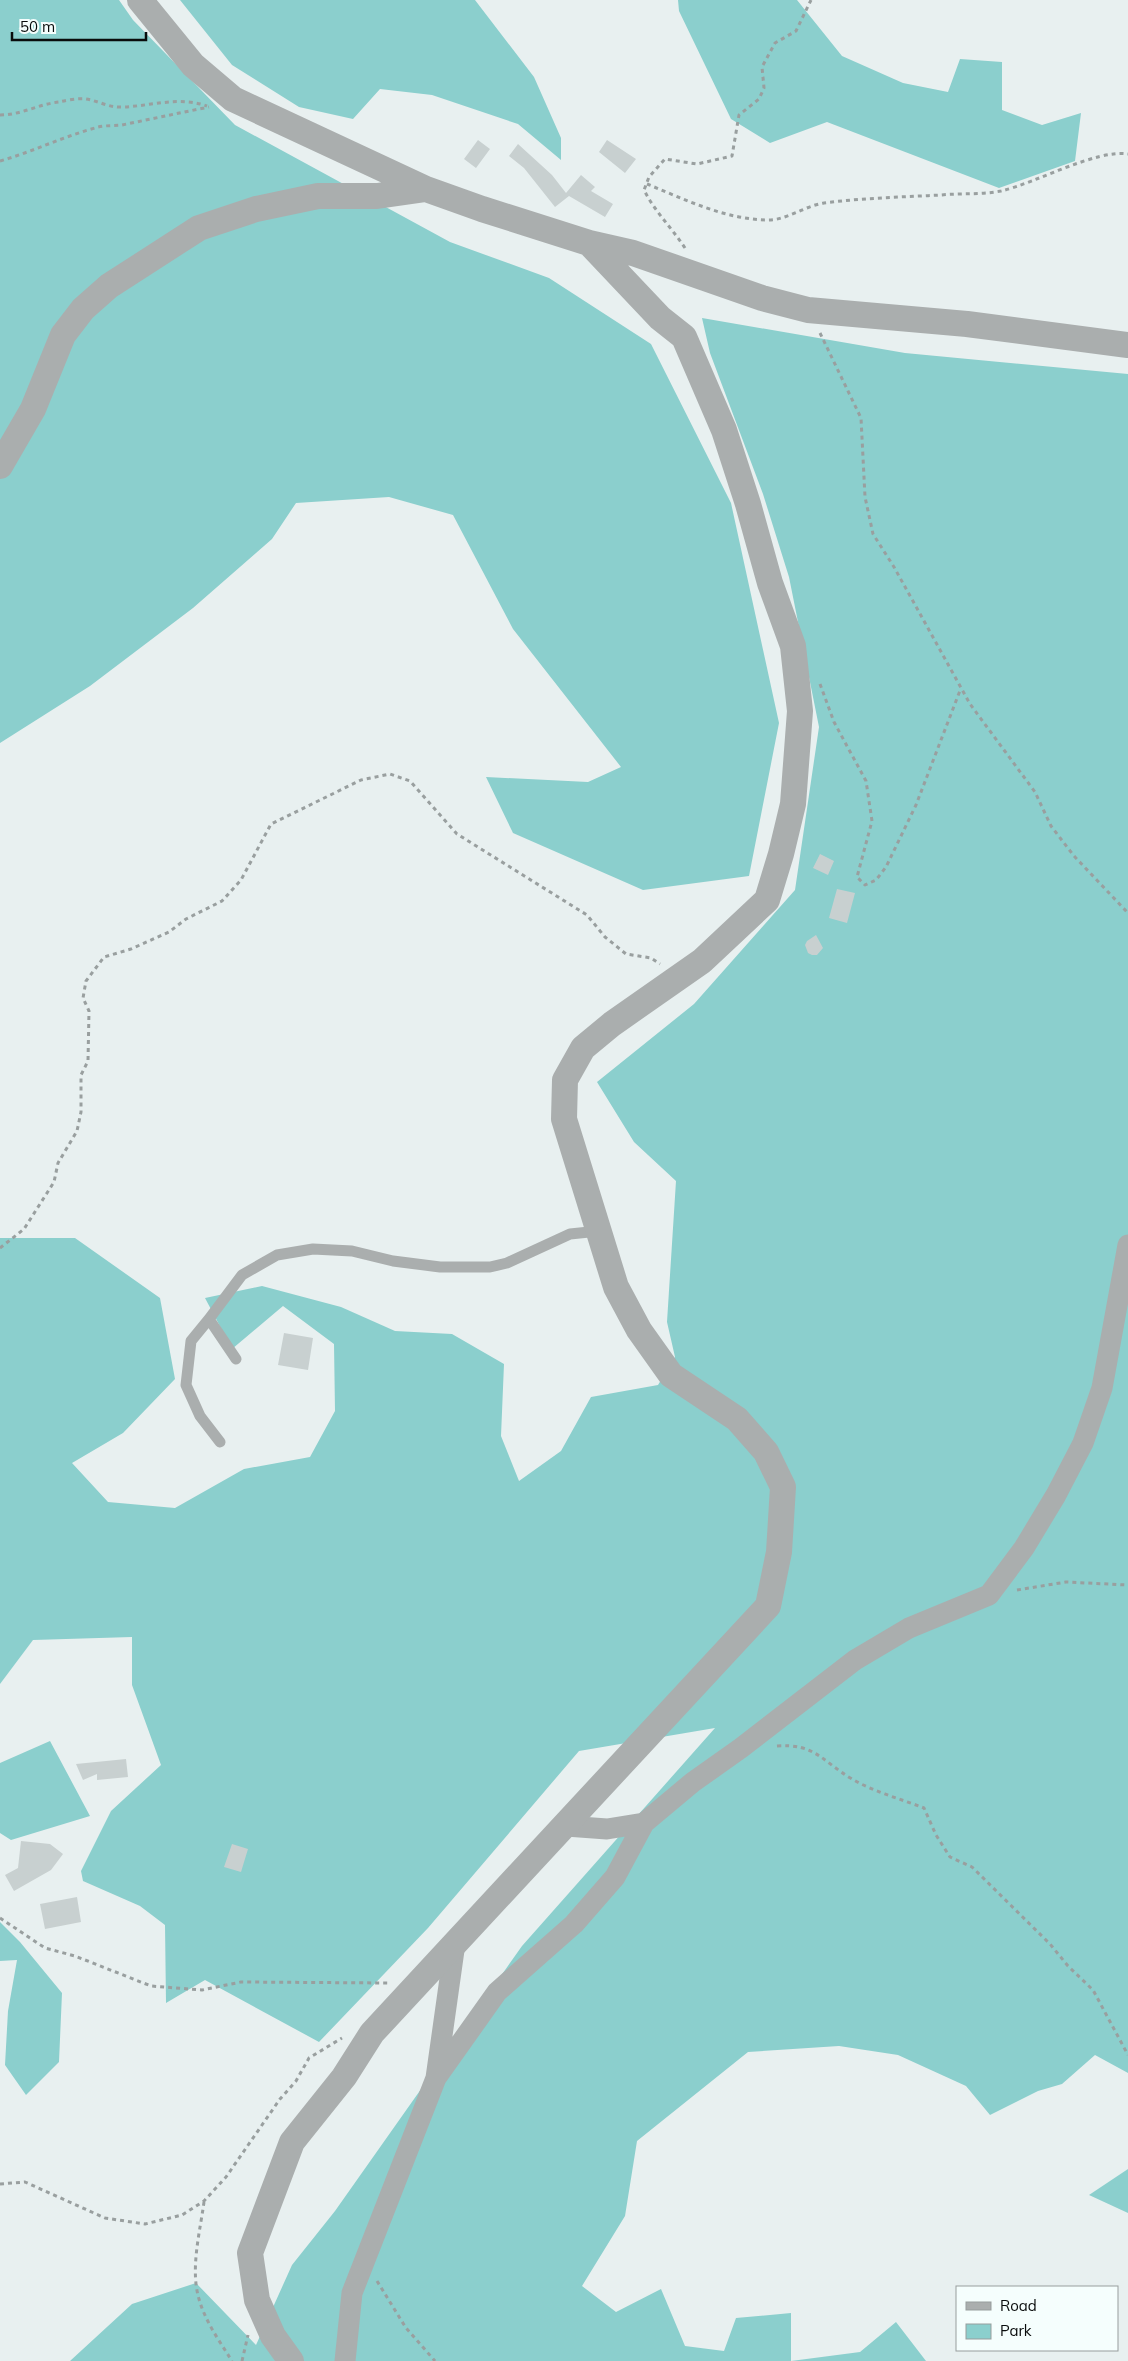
<svg xmlns="http://www.w3.org/2000/svg" width="1128" height="2361" viewBox="0 0 1128 2361" font-family="Mulish,sans-serif">
<rect width="100%" height="100%" fill="#e8f0f0"/>
<path fill="#8bcfcd" d="M 0,0 L 119,0 L 133,20 L 235,125 L 450,242 L 549,278 L 651,344 L 731,503 L 779,723 L 749,876 L 643,890 L 513,833 L 486,777 L 588,782 L 621,767 L 513,629 L 453,515 L 389,497 L 296,503 L 272,539 L 193,608 L 90,686 L 0,743 Z
M 180,0 L 475,0 L 534,77 L 561,138 L 561,160 L 518,124 L 432,95 L 380,89 L 353,119 L 299,107 L 232,65 Z
M 678,0 L 797,0 L 842,56 L 903,83 L 948,92 L 960,59 L 1002,62 L 1002,110 L 1042,125 L 1081,113 L 1075,161 L 999,188 L 827,122 L 770,143 L 731,119 L 679,11 Z
M 702,318 L 905,353 L 1128,374 L 1128,2073 L 1095,2055 L 1062,2084 L 1038,2091 L 990,2115 L 966,2086 L 898,2055 L 839,2046 L 748,2052 L 637,2141 L 625,2216 L 582,2286 L 616,2312 L 661,2289 L 685,2346 L 724,2351 L 736,2318 L 791,2313 L 791,2361 L 860,2352 L 896,2322 L 926,2361 L 70,2361 L 132,2304 L 196,2283 L 256,2345 L 292,2265 L 335,2211 L 522,1946 L 715,1728 L 579,1751 L 428,1928 L 319,2042 L 205,1980 L 166,2003 L 165,1925 L 140,1906 L 83,1881 L 81,1871 L 111,1811 L 161,1765 L 132,1685 L 132,1637 L 33,1640 L 0,1684 L 0,1238 L 75,1238 L 160,1298 L 175,1379 L 123,1433 L 72,1463 L 108,1502 L 175,1508 L 244,1469 L 310,1457 L 335,1411 L 334,1344 L 283,1306 L 232,1349 L 205,1298 L 262,1286 L 341,1307 L 395,1331 L 452,1334 L 504,1364 L 501,1436 L 519,1481 L 561,1451 L 591,1397 L 658,1385 L 675,1357 L 667,1322 L 676,1181 L 634,1142 L 597,1082 L 694,1004 L 795,890 L 819,727 L 789,577 L 763,494 L 710,353 Z
M 50,1741 L 90,1816 L 11,1840 L 0,1833 L 0,1763 Z
M 0,1922 L 20,1942 L 62,1993 L 59,2062 L 26,2095 L 5,2065 L 8,2011 L 17,1960 L 0,1961 Z
M 1128,2169 L 1128,2213 L 1089,2195 Z"/>
<path fill="#c8d0d0" d="M 478,140 L 490,149 L 476,168 L 464,159 Z
M 607,140 L 636,159 L 625,173 L 599,152 Z
M 518,144 L 552,175 L 566,193 L 581,175 L 595,187 L 591,191 L 613,204 L 605,217 L 569,196 L 555,207 L 524,168 L 509,156 Z
M 820,854 L 834,861 L 828,875 L 813,868 Z
M 837,889 L 855,893 L 847,923 L 829,918 Z
M 816,935 L 823,948 L 817,955 L 812,955 L 808,953 L 805,945 L 807,941 Z
M 284,1333 L 313,1338 L 308,1370 L 278,1365 Z
M 126,1759 L 128,1777 L 97,1780 L 97,1774 L 83,1780 L 76,1764 Z
M 21,1841 L 50,1844 L 63,1854 L 51,1870 L 14,1891 L 5,1875 L 18,1868 Z
M 232,1844 L 248,1849 L 241,1872 L 224,1867 Z
M 77,1897 L 81,1922 L 45,1929 L 40,1904 Z"/>
<g fill="none" stroke-linecap="round" stroke-linejoin="round">
<path stroke="#999f9f" stroke-width="3" stroke-dasharray="4 4" stroke-linecap="butt" d="M 0,115 C 21,115 39,104 59,102 C 67,100 78,98 86,99 C 99,101 109,108 123,107 C 151,106 179,96 207,106
M 0,161 C 32,152 62,137 95,128 C 103,125 113,126 122,125 C 151,119 179,113 209,107
M 647,184 C 684,199 724,219 766,220 C 786,221 804,206 824,203 C 863,198 902,197 941,195 C 962,193 981,195 1001,191 C 1036,183 1096,149 1128,154
M 685,248 C 672,228 655,212 644,190 L 649,177 L 665,159 L 697,164 L 732,156 L 739,115 L 759,99 L 764,88 L 762,67 L 775,43 L 796,31 L 811,0
M 820,333 L 861,418 L 865,497 L 873,534 L 894,567 L 970,704 L 1035,792 L 1051,826 L 1074,856 L 1128,913
M 820,684 L 834,722 L 866,781 L 872,821 L 857,877 L 865,885 L 876,880 L 886,867 L 916,805 L 961,688
M 0,1248 L 24,1229 L 54,1182 L 58,1163 L 77,1131 L 81,1112 L 81,1075 L 88,1061 L 89,1011 L 83,998 L 86,981 L 104,957 L 131,949 L 169,932 L 186,919 L 222,901 L 241,880 L 271,824 L 361,780 L 390,774 L 410,781 L 457,834 L 587,915 L 605,937 L 626,954 L 651,958 L 660,964
M 1017,1590 L 1066,1582 L 1128,1585
M 777,1746 C 815,1743 823,1762 852,1779 C 874,1792 901,1799 924,1808 L 936,1835 L 950,1857 L 972,1867 L 1050,1944 L 1068,1966 L 1093,1990 L 1128,2055
M 0,1918 L 45,1948 L 75,1956 L 151,1986 L 202,1990 L 241,1982 L 388,1983
M 0,2184 L 25,2182 L 105,2218 L 145,2224 L 182,2215 L 204,2201 L 226,2177 L 280,2099 L 296,2081 L 309,2058 L 342,2038
M 204,2202 C 200,2232 190,2269 199,2299 C 205,2321 220,2342 232,2361
M 377,2281 L 406,2328 L 435,2361
M 242,2361 L 248,2335"/>
<path stroke="#aaaeae" stroke-width="11" d="M 209,1319 L 191,1341 L 186,1385 L 200,1416 L 220,1442
M 236,1359 L 209,1319 L 242,1275 L 277,1255 L 313,1249 L 352,1251 L 393,1261 L 440,1267 L 490,1267 L 507,1263 L 570,1234 L 599,1231"/>
<path stroke="#aaaeae" stroke-width="21" d="M 566,1826 L 607,1829 L 644,1823
M 436,2078 L 497,1992 L 574,1924 L 615,1877 L 644,1823 L 693,1782 L 741,1748 L 855,1660 L 909,1628 L 989,1595 L 1024,1548 L 1056,1495 L 1083,1443 L 1102,1388 L 1128,1245
M 345,2361 L 352,2293 L 436,2078 L 455,1943"/>
<path stroke="#aaaeae" stroke-width="26" d="M 140,0 L 193,65 L 233,99 L 426,189 L 482,209 L 589,243 L 633,253 L 762,298 L 808,310 L 967,324 L 1128,345
M 0,466 L 33,409 L 63,335 L 83,309 L 109,286 L 199,228 L 256,209 L 318,196 L 377,196 L 426,189
M 291,2361 L 273,2336 L 257,2300 L 250,2253 L 292,2142 L 344,2077 L 372,2033 L 768,1606 L 779,1552 L 783,1487 L 766,1452 L 737,1419 L 671,1375 L 639,1330 L 616,1287 L 564,1119 L 565,1080 L 583,1048 L 612,1024 L 702,961 L 767,900 L 781,854 L 793,804 L 800,711 L 793,646 L 770,583 L 748,504 L 724,430 L 684,337 L 660,318 L 589,243"/>
</g>
<rect x="956" y="2286" width="162" height="65" fill="#f5fefd" stroke="#979d9d"/>
<rect x="966" y="2302" width="25" height="8" fill="#aaaeae" stroke="#979d9d"/>
<text x="1000" y="2311" font-size="15" fill="#090c0c">Road</text>
<rect x="966" y="2324" width="25" height="15" fill="#8bcfcd" stroke="#979d9d"/>
<text x="1000" y="2336" font-size="15" fill="#090c0c">Park</text>
<path d="M12 32v8h134v-8" fill="none" stroke="#090c0c" stroke-width="2.5"/>
<text x="20" y="32" font-size="15" fill="#090c0c" stroke="#f5fefd" stroke-width="4" paint-order="stroke">50 m</text>
</svg>
